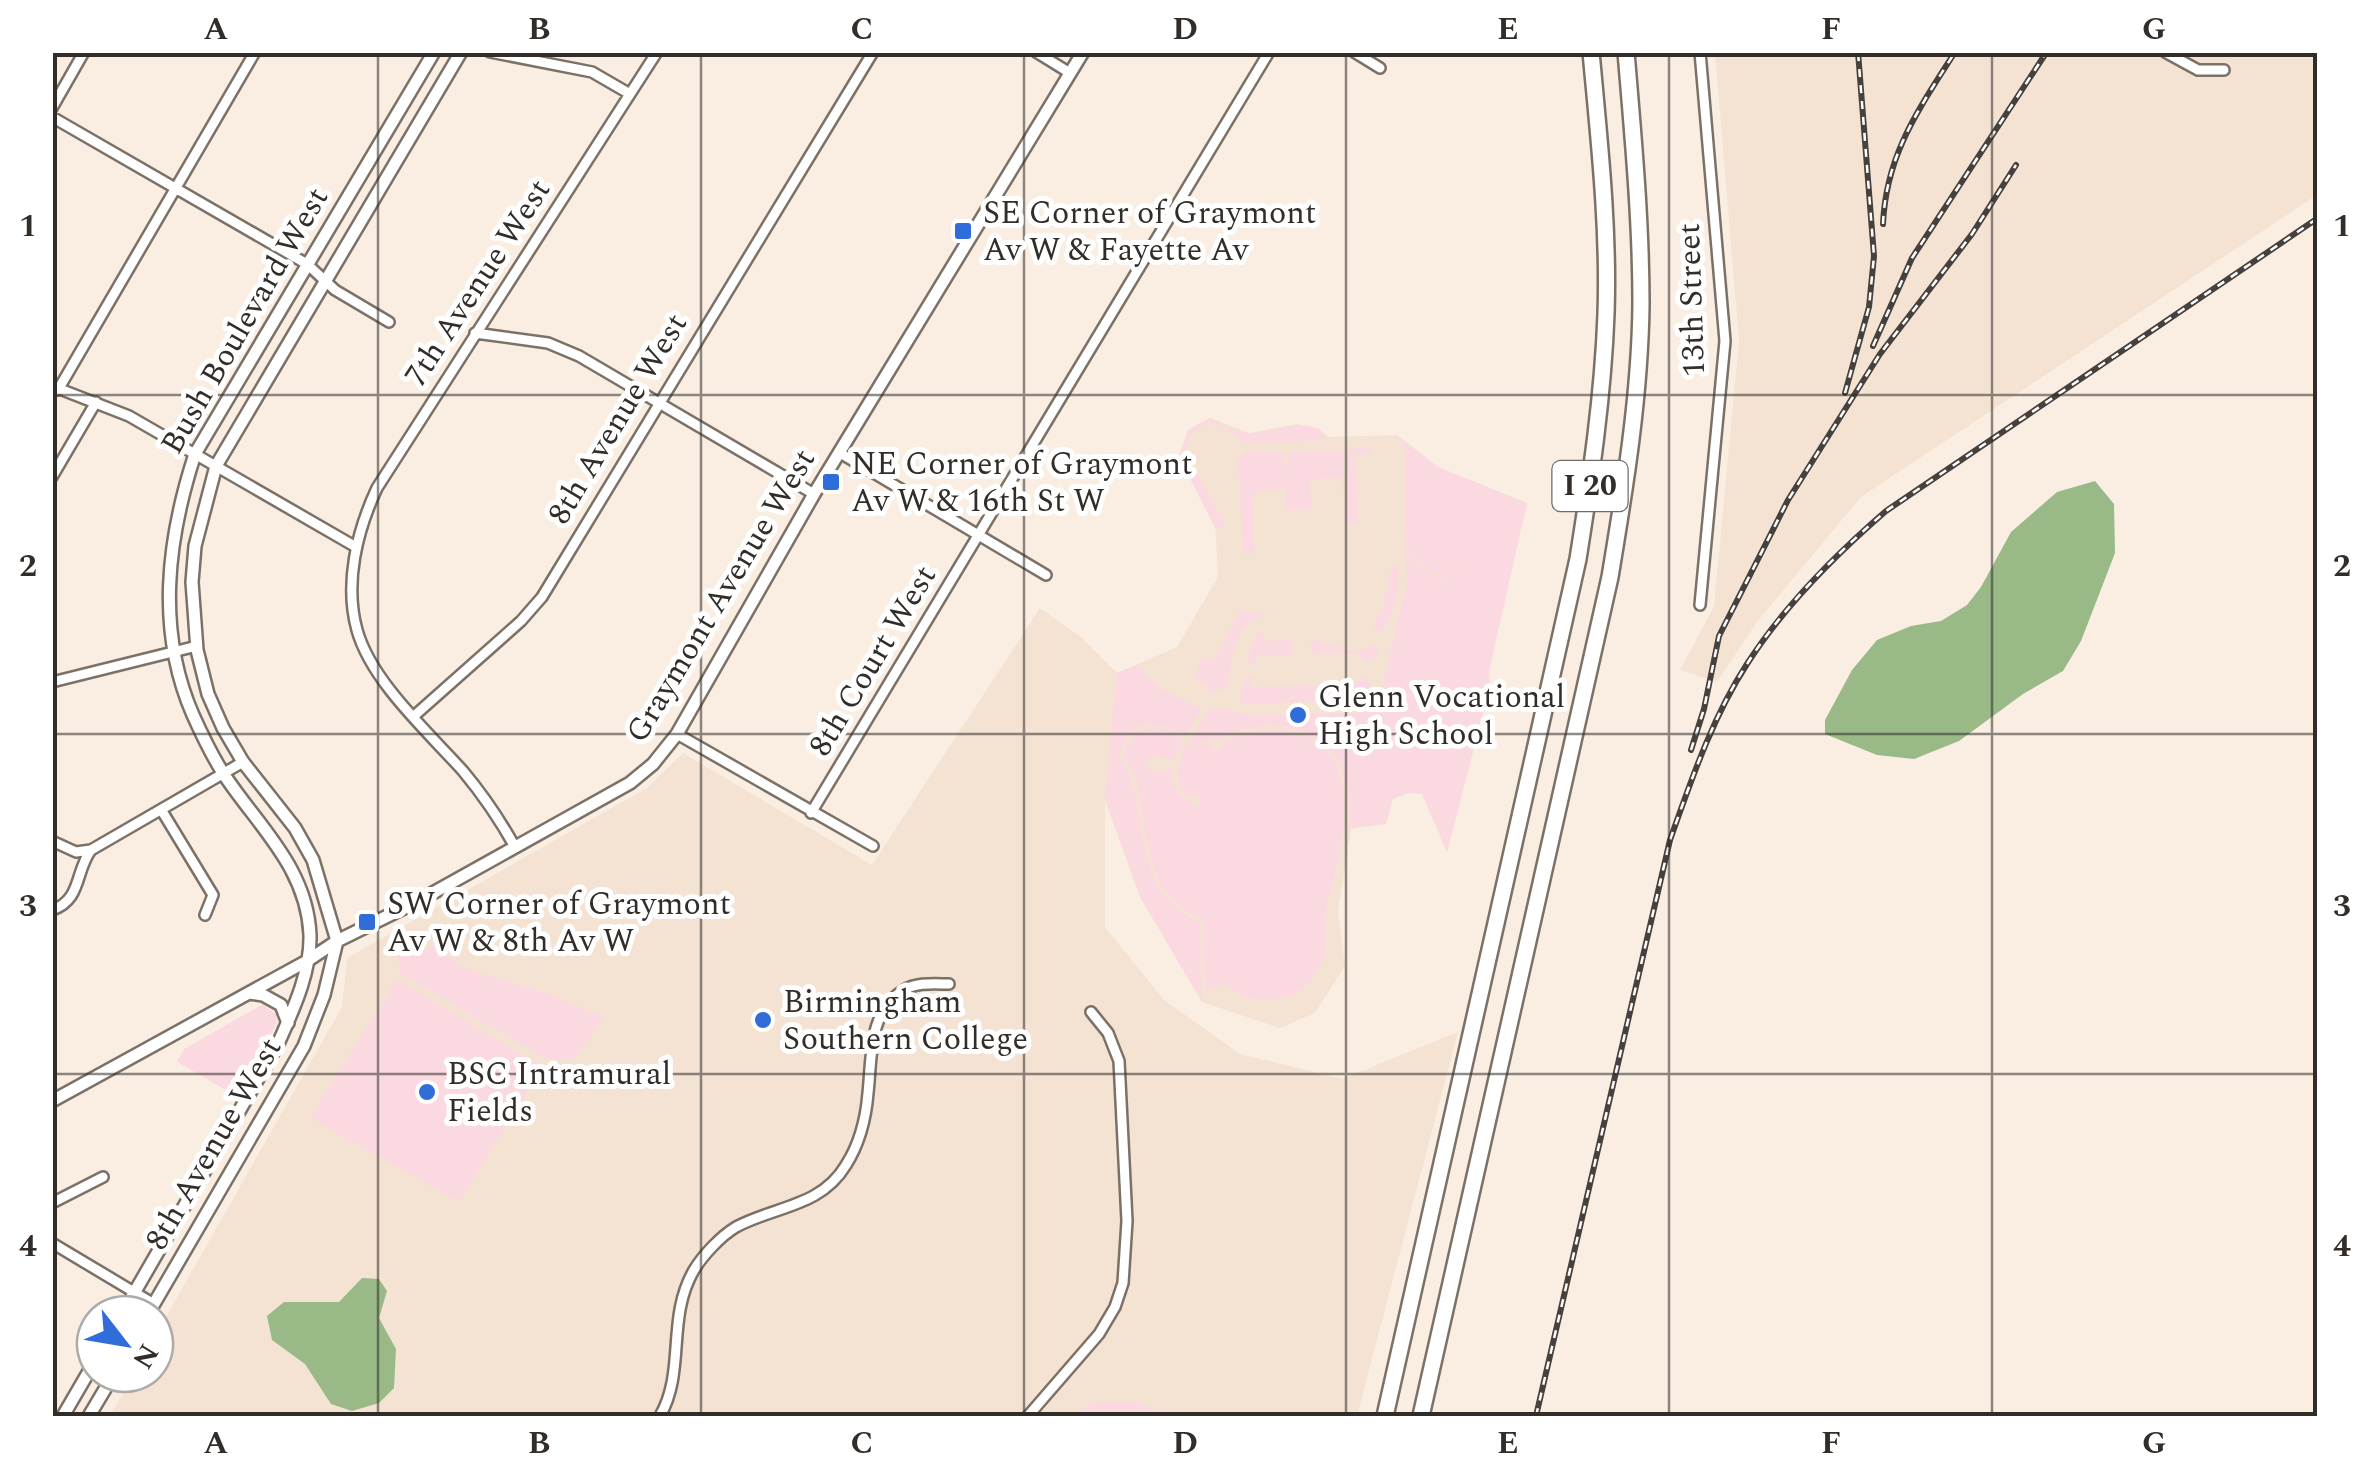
<svg xmlns="http://www.w3.org/2000/svg" width="2370" height="1469" viewBox="0 0 2370 1469" font-family="Spectral,serif">
<rect width="100%" height="100%" fill="#faeee3"/>
<path fill="#f4e3d2" d="M 1715,53 L 2317,53 L 2317,195 L 1861,497 L 1757,622 L 1717,682 L 1680,670 L 1714,606 L 1739,341 Z
M 1210,418 L 1249,433 L 1297,424 L 1319,429 L 1328,437 L 1397,435 L 1438,467 L 1527,503 L 1489,671 L 1490,686 L 1447,852 L 1422,794 L 1408,793 L 1393,799 L 1386,824 L 1351,829 L 1338,911 L 1345,966 L 1315,1013 L 1280,1028 L 1202,1002 L 1140,897 L 1105,801 L 1105,927 L 1164,1000 L 1240,1054 L 1342,1079 L 1458,1032 L 1357,1416 L 110,1416 L 134,1374 L 155,1374 L 155,1336 L 342,1007 L 347,958 L 647,788 L 683,753 L 872,865 L 1040,608 L 1081,637 L 1117,673 L 1177,647 L 1218,577 L 1215,523 L 1179,457 L 1188,430 Z"/>
<path fill="#fbd9e1" d="M 1210,418 C 1221,423 1234,432 1247,433 C 1273,434 1311,411 1328,440 C 1302,440 1275,444 1249,442 C 1236,441 1233,431 1222,426 C 1202,417 1187,435 1186,454 L 1223,520 L 1224,527 L 1215,528 L 1179,457 L 1188,430 Z
M 1397,435 L 1438,467 L 1527,503 L 1489,671 L 1490,686 L 1447,852 L 1422,794 L 1408,793 L 1393,799 L 1386,824 L 1349,827 C 1356,763 1321,718 1254,727 C 1232,731 1218,744 1194,742 L 1191,738 L 1212,707 L 1251,715 L 1356,713 L 1371,708 L 1380,698 L 1407,583 L 1406,555 L 1448,583 L 1462,562 L 1448,581 L 1405,552 L 1406,456 L 1402,442 L 1396,438 Z
M 1371,448 L 1370,453 L 1356,454 L 1358,523 L 1347,524 L 1346,449 Z
M 1245,451 L 1284,453 L 1285,488 L 1253,493 L 1254,553 L 1243,554 L 1238,459 Z
M 1343,451 L 1345,524 L 1342,478 L 1310,479 L 1311,509 L 1285,510 L 1287,453 Z
M 1398,565 C 1401,585 1395,615 1383,630 L 1373,631 L 1377,614 L 1381,615 L 1391,571 L 1393,566 Z
M 1240,610 L 1267,615 C 1234,621 1233,657 1227,684 L 1223,689 L 1211,691 L 1195,679 L 1200,660 L 1215,658 Z
M 1268,630 L 1262,636 L 1266,641 L 1292,639 L 1292,655 L 1257,656 L 1254,659 L 1260,666 L 1252,664 L 1248,659 C 1251,646 1253,632 1268,630 Z
M 1311,635 L 1313,639 L 1358,652 L 1373,644 L 1377,647 L 1378,656 L 1367,663 L 1357,653 L 1311,654 Z
M 1137,665 L 1159,687 L 1202,709 L 1187,736 C 1159,721 1131,714 1119,755 C 1156,813 1123,886 1200,922 L 1202,1002 L 1140,897 L 1105,797 L 1117,673 Z
M 1364,675 L 1371,685 L 1362,698 L 1244,705 L 1239,701 L 1246,678 L 1255,677 L 1249,684 L 1252,687 L 1352,685 Z
M 1156,726 L 1171,730 L 1184,741 L 1173,761 L 1155,755 L 1149,758 L 1146,764 L 1149,771 L 1166,771 L 1168,767 L 1173,769 C 1167,788 1182,797 1197,805 L 1200,805 L 1200,794 L 1194,797 L 1186,795 C 1171,780 1179,759 1188,742 L 1213,745 L 1214,753 C 1231,734 1252,728 1277,730 C 1371,736 1345,842 1327,903 C 1322,920 1329,939 1324,956 C 1310,1005 1254,1013 1220,981 L 1219,988 L 1205,988 L 1203,919 C 1143,899 1149,831 1136,780 C 1133,770 1127,761 1122,752 L 1136,732 Z
M 433,946 L 469,970 L 549,994 L 604,1017 L 574,1060 L 547,1060 L 400,973 L 398,955 Z
M 397,979 L 543,1067 L 459,1202 L 310,1118 Z
M 263,1004 L 277,1015 L 276,1025 L 235,1095 L 177,1062 L 184,1049 Z
M 1094,1402 L 1139,1402 L 1169,1416 L 1069,1416 Z"/>
<path fill="#99b987" d="M 2095,481 L 2114,504 L 2115,553 L 2081,641 L 2063,671 L 2023,694 L 1959,741 L 1914,759 L 1877,755 L 1825,734 L 1825,720 L 1852,670 L 1877,640 L 1911,626 L 1941,621 L 1967,605 L 1981,587 L 2011,532 L 2057,492 Z
M 362,1278 L 379,1279 L 387,1291 L 379,1318 L 396,1349 L 394,1388 L 379,1403 L 352,1411 L 331,1404 L 305,1364 L 272,1340 L 267,1316 L 284,1302 L 339,1302 Z"/>
<g fill="none" stroke-linecap="round" stroke-linejoin="round">
<defs>
<path id="street" d="M 490,52 L 592,72 L 630,94
M 1036,52 L 1070,73
M 1354,52 L 1380,68
M 2165,52 L 2198,70 L 2224,70
M 52,108 L 84,52
M 52,117 L 307,264 L 335,290 L 389,322
M 475,333 L 548,343 L 579,356 L 814,494
M 52,386 L 129,416 L 356,547
M 58,390 L 255,52
M 840,453 L 1046,575
M 52,477 L 96,402
M 1700,605 L 1725,341 L 1700,52
M 52,682 L 197,646
M 414,716 L 521,621 L 542,597 L 873,52
M 677,734 L 873,846
M 162,811 L 213,895 L 205,915
M 811,813 L 1269,52
M 52,841 L 76,852 L 91,850 C 75,871 82,900 52,910
M 515,847 C 500,820 483,795 463,771 C 428,732 371,681 357,630 C 344,583 357,531 377,488 L 657,52
M 91,850 L 243,762
M 52,1203 L 103,1177
M 52,1243 L 154,1304
M 660,1416 C 686,1371 666,1318 694,1270 C 703,1255 721,1236 736,1227 C 775,1206 821,1207 846,1165 C 860,1143 866,1118 868,1093 C 872,1057 868,1011 904,990 C 917,982 935,984 949,984
M 1028,1416 L 1099,1334 L 1115,1307 L 1123,1283 L 1127,1221 L 1119,1061 L 1108,1033 L 1091,1012"/>
<path id="secondary" d="M 249,993 L 263,995 L 281,1005 L 288,1023
M 52,1101 L 307,961 L 337,941 L 422,899 L 630,783 L 653,764 L 677,734 L 814,494 L 1083,52
M 122,1314 L 278,1044 C 293,1010 311,972 310,935 C 307,868 259,827 225,776 C 213,758 202,735 193,715 C 156,630 167,540 195,454 L 434,52
M 148,1314 L 304,1046 L 324,995 L 337,941 L 313,860 L 295,828 L 243,762 L 223,728 L 208,694 L 197,650 L 192,582 L 195,546 L 216,466 L 461,52
M 63,1416 L 95,1361
M 89,1416 L 114,1374"/>
<path id="highway" d="M 1385,1416 L 1578,559 C 1591,477 1603,396 1606,314 C 1609,227 1599,139 1591,52
M 1421,1416 L 1610,577 C 1625,487 1640,396 1641,304 C 1641,220 1633,136 1626,52"/>
</defs>
<use href="#street" stroke="#7b7167" stroke-width="14"/>
<use href="#secondary" stroke="#7b7167" stroke-width="16"/>
<use href="#highway" stroke="#7b7167" stroke-width="20"/>
<use href="#street" stroke="#fff" stroke-width="9"/>
<use href="#secondary" stroke="#fff" stroke-width="11"/>
<use href="#highway" stroke="#fff" stroke-width="15"/>
<defs>
<path id="rail" d="M 1883,224 C 1886,154 1919,109 1955,52
M 1873,346 L 1912,258 L 2046,53
M 1845,393 L 1869,307 L 1874,256 L 1858,52
M 1691,750 L 1704,709 L 1719,636 L 1788,500 L 1880,354 L 1972,234 L 2016,165
M 1536,1416 L 1670,840 C 1691,781 1712,718 1747,664 C 1784,606 1834,556 1886,511 L 2318,218"/>
</defs>
<use href="#rail" stroke="#46413c" stroke-width="6"/>
<use href="#rail" stroke="#fff" stroke-width="2.5" stroke-dasharray="8" stroke-linecap="butt"/>
</g>
<path fill="none" stroke="#322d29" stroke-width="2.5" stroke-opacity="0.55" d="M 378,52 L 378,1416M 701,52 L 701,1416M 1024,52 L 1024,1416M 1346,52 L 1346,1416M 1669,52 L 1669,1416M 1992,52 L 1992,1416M 52,395 L 2318,395M 52,734 L 2318,734M 52,1074 L 2318,1074"/>
<g fill="#306ddb" stroke="#fff" stroke-width="4">
<rect x="953" y="221" width="20" height="20" rx="5"/>
<rect x="821" y="472" width="20" height="20" rx="5"/>
<circle cx="1298" cy="715" r="10"/>
<rect x="357" y="912" width="20" height="20" rx="5"/>
<circle cx="763" cy="1020" r="10"/>
<circle cx="427" cy="1092" r="10"/>
</g>
<g text-anchor="middle" dominant-baseline="central" stroke-width="10" stroke-linejoin="round" paint-order="stroke">
<rect fill="#fff" stroke="#706c69" stroke-width="2.5" x="1552.5" y="461" width="75" height="50" rx="8"/>
<g font-size="30" font-weight="bold" fill="#322d29">
<text x="1590" y="486">I 20</text>
</g>
<g font-size="32" fill="#322d29" stroke="#fff" text-anchor="start">
<text x="983" y="213">SE Corner of Graymont<tspan x="983" dy="37">Av W &amp; Fayette Av</tspan></text>
<text x="851" y="464">NE Corner of Graymont<tspan x="851" dy="37">Av W &amp; 16th St W</tspan></text>
<text x="1318" y="697">Glenn Vocational<tspan x="1318" dy="37">High School</tspan></text>
<text x="387" y="904">SW Corner of Graymont<tspan x="387" dy="37">Av W &amp; 8th Av W</tspan></text>
<text x="783" y="1002">Birmingham<tspan x="783" dy="37">Southern College</tspan></text>
<text x="447" y="1074">BSC Intramural<tspan x="447" dy="37">Fields</tspan></text>
</g>
<g font-size="32" fill="#322d29" stroke="#fff">
<text transform="translate(478 283) rotate(-57)">7th Avenue West</text>
<text transform="translate(1692 300) rotate(-92)">13th Street</text>
<text transform="translate(245 321) rotate(-60)">Bush Boulevard West</text>
<text transform="translate(618 419) rotate(-59)">8th Avenue West</text>
<text transform="translate(721 596) rotate(-59)">Graymont Avenue West</text>
<text transform="translate(873 661) rotate(-59)">8th Court West</text>
<text transform="translate(214 1144) rotate(-60)">8th Avenue West</text>
</g>
</g>
<rect width="2370" height="1469" fill="none" stroke="#ffffff" stroke-width="110"/>
<g transform="translate(125 1344) rotate(121)"><circle r="48" fill="#ffffff" stroke="#adaba9" stroke-width="2.5"/>
<path d="M0-8L18 38L0 25L-18 38Z" fill="#306ddb"/>
<text y="-15" font-size="28" font-weight="bold" text-anchor="middle" fill="#322d29">N</text>
</g>
<rect x="55" y="55" width="2260" height="1359" fill="none" stroke="#322d29" stroke-width="4"/>
<g font-size="32" text-anchor="middle" font-weight="bold" fill="#322d29">
<text x="216" y="39">A</text>
<text x="539" y="39">B</text>
<text x="862" y="39">C</text>
<text x="1185" y="39">D</text>
<text x="1508" y="39">E</text>
<text x="1831" y="39">F</text>
<text x="2154" y="39">G</text>
<text x="28" y="236">1</text>
<text x="2342" y="236">1</text>
<text x="28" y="576">2</text>
<text x="2342" y="576">2</text>
<text x="28" y="916">3</text>
<text x="2342" y="916">3</text>
<text x="28" y="1256">4</text>
<text x="2342" y="1256">4</text>
<text x="216" y="1453">A</text>
<text x="539" y="1453">B</text>
<text x="862" y="1453">C</text>
<text x="1185" y="1453">D</text>
<text x="1508" y="1453">E</text>
<text x="1831" y="1453">F</text>
<text x="2154" y="1453">G</text>
</g>
</svg>
